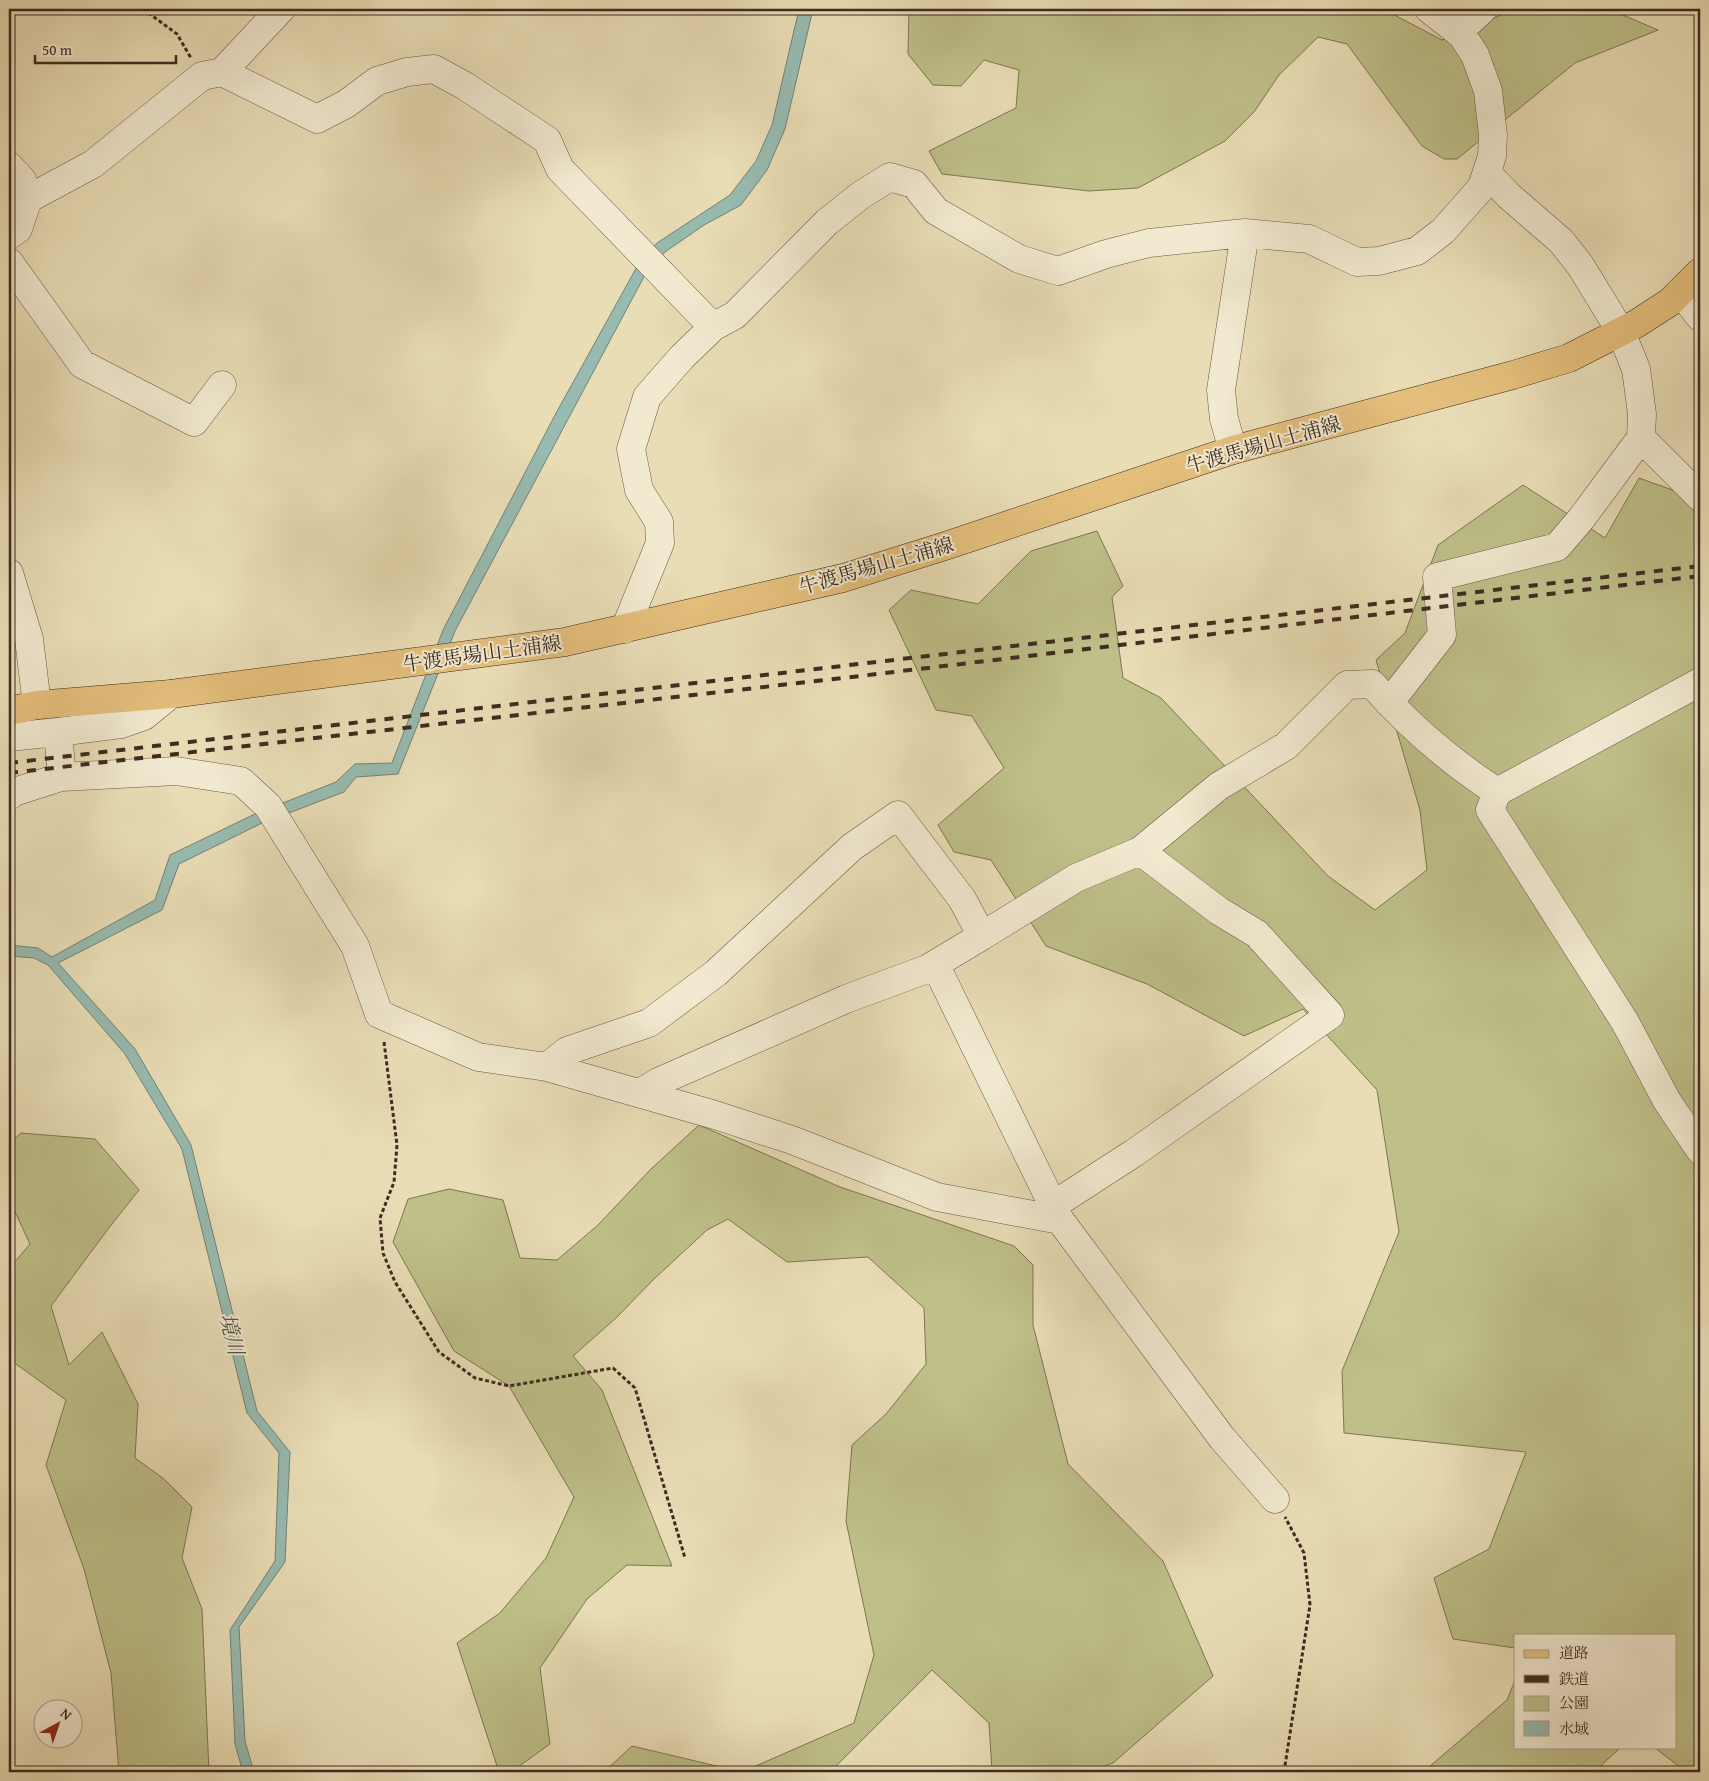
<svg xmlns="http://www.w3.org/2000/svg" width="1709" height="1781" viewBox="0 0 1709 1781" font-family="'Gentium Book Plus','Noto Serif JP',serif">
<rect width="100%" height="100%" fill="#e9ddb6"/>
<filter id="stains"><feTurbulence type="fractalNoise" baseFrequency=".004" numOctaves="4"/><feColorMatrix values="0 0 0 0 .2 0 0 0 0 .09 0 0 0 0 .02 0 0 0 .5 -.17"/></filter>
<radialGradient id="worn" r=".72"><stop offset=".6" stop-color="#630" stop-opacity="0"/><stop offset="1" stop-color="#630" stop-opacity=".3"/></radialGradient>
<path fill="#bebf89" stroke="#7e7554" d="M 909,9 L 1383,9 L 1442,40 L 1515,9 L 1560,9 L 1623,15 L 1658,30 L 1575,63 L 1457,159 L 1444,159 L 1422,146 L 1347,44 L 1318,37 L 1279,75 L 1254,112 L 1225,141 L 1138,188 L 1089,191 L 942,174 L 929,151 L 1016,108 L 1019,70 L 984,60 L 961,86 L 933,85 L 908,54 Z
M 1639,478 L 1700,500 L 1700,1772 L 1686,1772 L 1654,1747 L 1675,1747 L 1675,1635 L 1515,1635 L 1515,1648 L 1453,1639 L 1434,1578 L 1489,1549 L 1526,1452 L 1344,1433 L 1342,1371 L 1399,1232 L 1377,1090 L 1303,1009 L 1244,1036 L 1147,984 L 1046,946 L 991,860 L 954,852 L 938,825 L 1004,768 L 972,716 L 936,710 L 889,610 L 911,590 L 978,604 L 1031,551 L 1097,531 L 1123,586 L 1112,597 L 1123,678 L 1161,698 L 1328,876 L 1375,910 L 1427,870 L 1420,810 L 1376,660 L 1405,633 L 1438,545 L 1523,485 L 1605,538 Z
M 699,1125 L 840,1187 L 1014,1246 L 1033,1265 L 1033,1325 L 1068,1464 L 1163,1561 L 1213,1676 L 1113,1763 L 1087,1772 L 992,1772 L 989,1723 L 932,1670 L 830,1772 L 604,1772 L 632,1746 L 742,1772 L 854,1723 L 874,1655 L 846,1521 L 852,1445 L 886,1414 L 926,1364 L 924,1308 L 868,1257 L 787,1262 L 728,1219 L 707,1230 L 654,1279 L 616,1318 L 573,1356 L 602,1390 L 672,1566 L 627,1565 L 587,1599 L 540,1668 L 550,1744 L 511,1772 L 499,1772 L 457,1643 L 500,1613 L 546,1558 L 574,1497 L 509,1386 L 454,1351 L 393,1242 L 408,1199 L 449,1189 L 503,1200 L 520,1258 L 557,1260 L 598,1225 L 651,1169 Z
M 21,1133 L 95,1139 L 139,1190 L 108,1229 L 51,1306 L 69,1365 L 102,1332 L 138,1404 L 135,1458 L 164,1479 L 192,1507 L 182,1558 L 202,1609 L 209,1772 L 119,1772 L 111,1673 L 84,1569 L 46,1465 L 66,1400 L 9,1359 L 9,1269 L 30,1244 L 9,1199 L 10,1143 Z
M 1515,1680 L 1515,1747 L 1621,1747 L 1594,1772 L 1431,1772 L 1429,1767 L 1507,1700 Z"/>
<path fill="#97bbb0" stroke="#748176" d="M 799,9 L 813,9 L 785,129 L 767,170 L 741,205 L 704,225 L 665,252 L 646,273 L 455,631 L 398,774 L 356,777 L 344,792 L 260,824 L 179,864 L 162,910 L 58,963 L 135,1049 L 191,1145 L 257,1411 L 290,1452 L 285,1562 L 239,1627 L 245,1741 L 254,1772 L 243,1772 L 235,1744 L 230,1630 L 275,1561 L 279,1453 L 247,1413 L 182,1149 L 125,1054 L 48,965 L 34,958 L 9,956 L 9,945 L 38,948 L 52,957 L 155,900 L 170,855 L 255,814 L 336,782 L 355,764 L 392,763 L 443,630 L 555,415 L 639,263 L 657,243 L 730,195 L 756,161 L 772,125 Z"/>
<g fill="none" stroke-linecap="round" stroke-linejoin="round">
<defs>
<path id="minor" d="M 1458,32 L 1483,9
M 222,72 L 317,119 L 346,104 L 377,81 L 407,72 L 434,69 L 465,86 L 547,140 L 560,169 L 713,327
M 9,166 L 22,180 L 28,199 L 18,229 L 9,235
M 28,199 L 93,164 L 202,76 L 222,72 L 281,9
M 9,262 L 82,364 L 194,422 L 222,385
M 1680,292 L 1700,317
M 1641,438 L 1700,497
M 1233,450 L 1224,419 L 1221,390 L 1245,233
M 9,573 L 29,639 L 37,705
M 625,629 L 660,543 L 659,522 L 639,490 L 631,449 L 647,397 L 682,357 L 713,327 L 735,315 L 827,222 L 861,195 L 890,177 L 914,184 L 936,211 L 1019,259 L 1058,271 L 1106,254 L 1149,243 L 1245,233 L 1309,239 L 1357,262 L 1379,261 L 1417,251 L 1443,231 L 1482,187 L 1492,156 L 1493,135 L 1488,91 L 1475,55 L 1462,35 L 1429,9
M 1700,682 L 1497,792 L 1490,810 L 1625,1022 L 1667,1101 L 1700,1150
M 1389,703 L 1442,635 L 1437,577 L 1557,547 L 1581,519 L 1641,438 L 1642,414 L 1636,369 L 1621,332 L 1580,265 L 1561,241 L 1509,196 L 1487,173
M 9,737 L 58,732
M 61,777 L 61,767 L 58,732 L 121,724 L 144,716 L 171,694
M 9,796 L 14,792 L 61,777 L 176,771 L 241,781 L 268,806 L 355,946 L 379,1014 L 478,1057 L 547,1067 L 715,1115 L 792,1140 L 937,1197 L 1060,1220 L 1222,1438 L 1275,1499
M 982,936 L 1076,878 L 1140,851 L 1219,786 L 1286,746 L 1347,685 L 1372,684 C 1408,725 1451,762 1497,792
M 935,964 L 1060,1220
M 547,1067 L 567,1051 L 649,1023 L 716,973 L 852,847 L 898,815 L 962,899 L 982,936 L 927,969 L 846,999 L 658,1082 L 640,1093
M 1052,1206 L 1134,1153 L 1330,1015 L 1257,934 L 1219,911 L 1140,851"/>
<path id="major" d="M 9,711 L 37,705 L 171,694 L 565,642 L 843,578 L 945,546 L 1233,450 L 1513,375 L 1569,358 L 1636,324 L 1670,302 L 1700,272"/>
</defs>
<use href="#minor" stroke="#6a5846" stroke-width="29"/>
<use href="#major" stroke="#3f2b20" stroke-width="29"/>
<path stroke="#3f2b20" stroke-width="3" stroke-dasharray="4 2.5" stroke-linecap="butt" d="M 143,9 L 177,34 L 191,58
M 384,1042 L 397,1145 L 394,1182 L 380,1218 L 383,1253 L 395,1282 L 439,1352 L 475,1378 L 509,1386 L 613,1368 L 635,1388 L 685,1558
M 1284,1772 L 1310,1605 L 1304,1553 L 1285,1517"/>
<use href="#minor" stroke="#f1e9d0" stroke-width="28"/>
<use href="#major" stroke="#e4be7b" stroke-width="28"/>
<path stroke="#3f2b20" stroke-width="4" stroke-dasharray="9 9" stroke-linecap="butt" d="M 9,763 L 1700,566
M 9,773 L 860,676 L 1700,576"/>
</g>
<g text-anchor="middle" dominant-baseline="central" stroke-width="4" stroke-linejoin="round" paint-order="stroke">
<g font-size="20" fill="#3f2b20" stroke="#f1e9d0">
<text transform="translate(1263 444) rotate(-16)">牛渡馬場山土浦線</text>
<text transform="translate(876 565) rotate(-16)">牛渡馬場山土浦線</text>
<text transform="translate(482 653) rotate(-8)">牛渡馬場山土浦線</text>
</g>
<g font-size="21" font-style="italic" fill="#554f44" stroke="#f1e9d0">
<text transform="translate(232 1334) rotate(76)">境川</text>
</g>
</g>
<rect width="1709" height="1781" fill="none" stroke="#e9ddb6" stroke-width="30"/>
<rect x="10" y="10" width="1689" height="1761" fill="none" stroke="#3f2b20" stroke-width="2.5"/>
<rect x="15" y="15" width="1679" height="1751" fill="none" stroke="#3f2b20"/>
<rect x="1514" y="1634" width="162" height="115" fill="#f1e9d0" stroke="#aa9d8a"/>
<rect x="1524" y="1650" width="25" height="8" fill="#e4be7b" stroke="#aa9d8a"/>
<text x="1559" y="1658" font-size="15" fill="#3f2b20">道路</text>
<rect x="1524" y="1675" width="25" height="8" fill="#3f2b20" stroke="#aa9d8a"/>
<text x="1559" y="1684" font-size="15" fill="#3f2b20">鉄道</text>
<rect x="1524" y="1696" width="25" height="15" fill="#bebf89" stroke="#aa9d8a"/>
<text x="1559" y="1708" font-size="15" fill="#3f2b20">公園</text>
<rect x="1524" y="1721" width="25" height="15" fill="#97bbb0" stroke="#aa9d8a"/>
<text x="1559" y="1734" font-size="15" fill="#3f2b20">水域</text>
<g transform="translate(58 1724) rotate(40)"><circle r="24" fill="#f1e9d0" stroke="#aa9d8a"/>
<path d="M0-4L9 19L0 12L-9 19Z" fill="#8f2418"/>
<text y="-8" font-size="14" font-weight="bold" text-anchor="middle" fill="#3f2b20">N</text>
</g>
<path d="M35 55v8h141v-8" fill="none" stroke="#3f2b20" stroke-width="2.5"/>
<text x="42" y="55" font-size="15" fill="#3f2b20" stroke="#f1e9d0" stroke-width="4" paint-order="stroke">50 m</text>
<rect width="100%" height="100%" filter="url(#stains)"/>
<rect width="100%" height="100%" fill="url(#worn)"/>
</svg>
